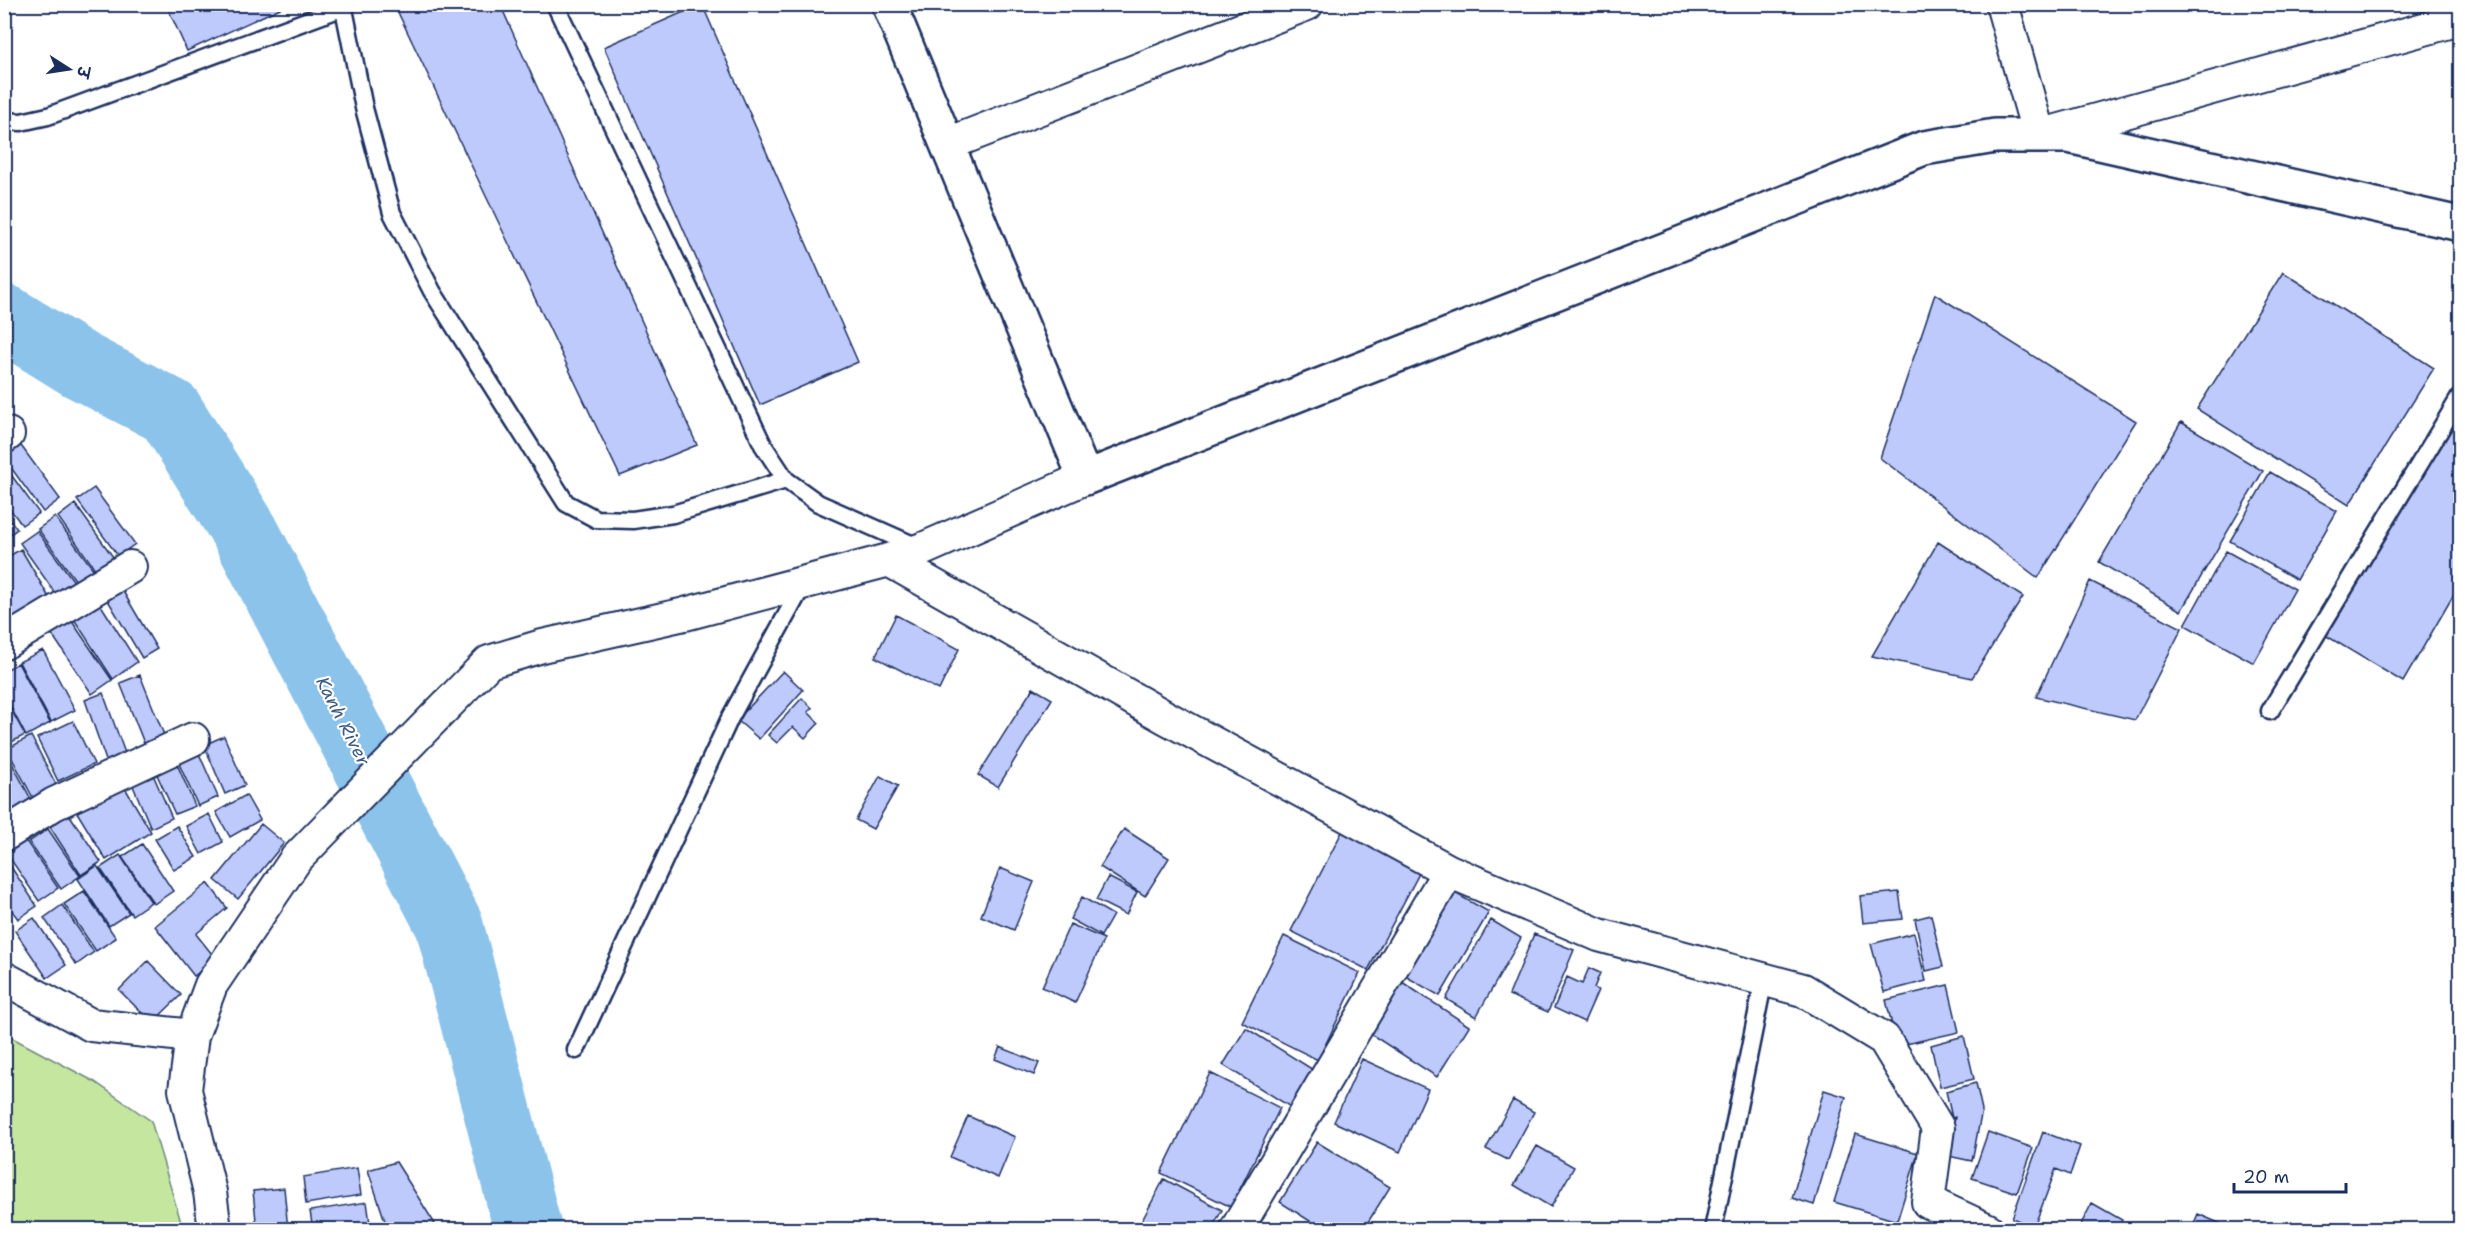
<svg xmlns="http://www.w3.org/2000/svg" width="2465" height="1234" viewBox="0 0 2465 1234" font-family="'Shantell Sans','Playpen Sans Deva',sans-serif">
<rect width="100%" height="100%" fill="#fff"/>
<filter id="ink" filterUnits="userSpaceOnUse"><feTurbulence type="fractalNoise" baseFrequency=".0167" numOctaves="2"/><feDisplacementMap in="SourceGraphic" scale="12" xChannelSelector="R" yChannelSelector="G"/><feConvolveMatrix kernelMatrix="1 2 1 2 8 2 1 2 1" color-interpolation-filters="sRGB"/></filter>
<g filter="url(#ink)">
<path fill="#c4e69f" stroke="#708a7e" stroke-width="1.5" d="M 5,1034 L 95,1082 L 151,1121 L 183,1229 L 5,1229 Z"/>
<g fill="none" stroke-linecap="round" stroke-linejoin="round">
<path stroke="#8cc3ea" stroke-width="68" d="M 4,318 L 80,365 L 170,412 L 245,532 L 449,924 L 528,1230"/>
</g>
<path fill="#bfcafc" stroke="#1b2f5e" stroke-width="1.5" d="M 166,4 L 289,4 L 187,51 Z
M 394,4 L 500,4 L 697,445 L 620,476 Z
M 702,4 L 858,362 L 760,405 L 604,47 Z
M 2283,272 L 2434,368 L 2349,505 L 2197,409 Z
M 1935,294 L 2136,421 L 2038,578 L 1880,458 Z
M 2460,392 L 2460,584 L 2403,682 L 2320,632 Z
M 2181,422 L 2263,471 L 2181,611 L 2099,562 Z
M 19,443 L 60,499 L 43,512 L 4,458 L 4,454 Z
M 4,465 L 39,513 L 22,525 L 4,501 Z
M 2270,472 L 2337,511 L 2297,580 L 2230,541 Z
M 94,488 L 135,544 L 118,556 L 77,500 Z
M 75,504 L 116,561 L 98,573 L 58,517 Z
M 4,511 L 17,529 L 4,539 Z
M 55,517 L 96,573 L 79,585 L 38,529 Z
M 37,531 L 78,587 L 60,600 L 20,543 Z
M 1938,542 L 2023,597 L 1972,678 L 1872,656 Z
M 21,549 L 54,606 L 9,632 L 4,624 L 4,559 Z
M 2226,551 L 2295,589 L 2254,663 L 2185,625 Z
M 2090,581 L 2182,628 L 2135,720 L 2036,697 Z
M 121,588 L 157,649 L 142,658 L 106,597 Z
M 99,602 L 137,662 L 113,679 L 74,619 Z
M 896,615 L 959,649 L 939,690 L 875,657 Z
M 71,620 L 112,680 L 92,694 L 51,633 Z
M 43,650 L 75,710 L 51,722 L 19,662 Z
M 18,663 L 50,723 L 26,736 L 4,694 L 4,671 Z
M 783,671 L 803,690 L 759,739 L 737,720 Z
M 140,675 L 168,745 L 148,753 L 120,683 Z
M 1033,688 L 1052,699 L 998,787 L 978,775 Z
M 103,693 L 129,764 L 110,772 L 85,700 Z
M 4,697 L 25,735 L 4,746 Z
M 802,698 L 812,708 L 808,712 L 819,723 L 805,738 L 793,727 L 777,743 L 768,735 Z
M 73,721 L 94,764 L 58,781 L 37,738 Z
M 31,736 L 62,796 L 39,809 L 7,749 Z
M 224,736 L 245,785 L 225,794 L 204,745 Z
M 197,749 L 218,797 L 198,806 L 176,757 Z
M 5,750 L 34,805 L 13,817 L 4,800 Z
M 174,757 L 195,806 L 175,814 L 153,766 Z
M 151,770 L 172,818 L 151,828 L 130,779 Z
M 880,776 L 898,786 L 873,829 L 856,820 Z
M 121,781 L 151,832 L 106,860 L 75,809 Z
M 246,795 L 260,820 L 230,837 L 216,812 Z
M 69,814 L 101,862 L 81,875 L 50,827 Z
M 209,814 L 223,842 L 201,854 L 186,826 Z
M 261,824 L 284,843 L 238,899 L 215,880 Z
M 1346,824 L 1424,864 L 1368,970 L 1291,931 Z
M 177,826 L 196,857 L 174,870 L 155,839 Z
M 48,829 L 80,876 L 61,889 L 29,842 Z
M 1124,829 L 1169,858 L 1145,896 L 1100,867 Z
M 26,841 L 58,888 L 39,901 L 7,854 Z
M 142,844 L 173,891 L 154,904 L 122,857 Z
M 120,855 L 151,902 L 132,915 L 100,868 Z
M 5,858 L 37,906 L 18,919 L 4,899 Z
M 97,866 L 129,913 L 109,926 L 78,879 Z
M 1000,868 L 1034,882 L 1014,930 L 981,916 Z
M 1108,877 L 1137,892 L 1126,915 L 1096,900 Z
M 208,883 L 227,908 L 196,934 L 216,959 L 194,976 L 155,926 Z
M 84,891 L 116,938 L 96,951 L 64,904 Z
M 1453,892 L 1489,912 L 1440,996 L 1405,976 Z
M 1899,892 L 1903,919 L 1863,923 L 1860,896 Z
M 1082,897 L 1113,915 L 1101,936 L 1070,919 Z
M 62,905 L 94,952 L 76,965 L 44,918 Z
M 1931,915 L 1943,967 L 1926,971 L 1915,919 Z
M 34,918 L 66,965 L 47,978 L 15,931 Z
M 1491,920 L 1521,938 L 1476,1017 L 1446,999 Z
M 1070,924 L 1104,939 L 1075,1003 L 1042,987 Z
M 1914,933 L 1926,981 L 1884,992 L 1871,944 Z
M 1534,934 L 1574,950 L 1548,1012 L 1509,995 Z
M 1284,936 L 1360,973 L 1318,1060 L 1242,1022 Z
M 148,961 L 181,995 L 152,1023 L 119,990 Z
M 1589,968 L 1600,973 L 1594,988 L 1598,990 L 1584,1022 L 1554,1008 L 1567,977 L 1582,984 Z
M 1402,982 L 1469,1026 L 1437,1077 L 1369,1033 Z
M 1948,985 L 1959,1032 L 1897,1046 L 1886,1000 Z
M 1246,1028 L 1323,1076 L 1300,1113 L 1223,1065 Z
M 1964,1036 L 1974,1079 L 1940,1087 L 1931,1045 Z
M 1000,1047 L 1039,1063 L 1034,1075 L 995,1059 Z
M 1362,1059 L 1428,1089 L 1400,1152 L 1334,1122 Z
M 1210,1073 L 1280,1108 L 1231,1207 L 1161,1173 Z
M 1976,1083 L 1982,1110 L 1972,1161 L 1948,1156 L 1955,1117 L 1952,1118 L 1946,1091 Z
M 1824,1090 L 1846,1097 L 1814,1205 L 1792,1198 Z
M 1513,1100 L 1534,1112 L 1508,1160 L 1486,1149 Z
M 968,1116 L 1015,1137 L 998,1178 L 950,1157 Z
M 1988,1132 L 2033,1148 L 2017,1193 L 1972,1178 Z
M 2043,1132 L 2080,1146 L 2070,1175 L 2056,1169 L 2034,1227 L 2012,1218 Z
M 1855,1134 L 1918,1153 L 1897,1221 L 1834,1202 Z
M 1317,1142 L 1390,1187 L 1363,1230 L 1324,1230 L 1280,1202 Z
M 1537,1146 L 1574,1167 L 1551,1207 L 1514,1185 Z
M 396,1162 L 435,1224 L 424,1230 L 388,1230 L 368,1170 Z
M 357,1168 L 361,1195 L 306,1204 L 303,1177 Z
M 1164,1179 L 1222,1210 L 1211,1230 L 1137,1230 Z
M 284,1188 L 288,1230 L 257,1230 L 253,1191 Z
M 367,1202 L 371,1230 L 313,1230 L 310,1211 Z
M 2092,1203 L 2122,1220 L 2117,1230 L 2078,1230 Z
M 2198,1214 L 2228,1227 L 2227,1230 L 2191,1230 Z"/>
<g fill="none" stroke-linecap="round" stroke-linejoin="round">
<defs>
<path id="service" d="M 343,4 L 364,108 L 392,213 L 432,291 L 566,503 L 596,519 L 633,520 L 673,514 L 786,480
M 555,4 L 763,445 L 786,480 L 818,503 L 920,548
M 4,121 L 21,122 L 48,116 L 344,7
M 2270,711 L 2460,397
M 576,1050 L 730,718 L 804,583
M 1713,1230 L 1764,979"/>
<path id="minor" d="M 2002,4 L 2039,136 L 2460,19
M 948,144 L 1307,4
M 4,437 L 8,434
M 889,560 L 1165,717 L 1449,871 L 1599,935 L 1803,990 L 1884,1039 L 1938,1128 L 1928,1202 L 1988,1230
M 4,643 L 130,567
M 4,835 L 54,804 L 193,739
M 4,978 L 91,1025 L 192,1036
M 215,1230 L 210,1192 L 185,1090 L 192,1036 L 211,985 L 296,859 L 489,662 L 542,646 L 685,614 L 889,560 L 923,549 L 1085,478
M 1236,1230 L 1449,871"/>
<path id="tertiary" d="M 889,4 L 1085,478 L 1924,148 L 1995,136 L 2068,136 L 2460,224"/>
</defs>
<use href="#service" stroke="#1b2f5e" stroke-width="21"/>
<use href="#minor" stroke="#1b2f5e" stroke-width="36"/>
<use href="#tertiary" stroke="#1b2f5e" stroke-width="38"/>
<use href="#service" stroke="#fff" stroke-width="16"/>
<use href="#minor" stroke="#fff" stroke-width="32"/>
<use href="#tertiary" stroke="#fff" stroke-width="33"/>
</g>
</g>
<g text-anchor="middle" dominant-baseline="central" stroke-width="4.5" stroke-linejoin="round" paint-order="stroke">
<g font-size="18" font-style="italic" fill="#3d5b88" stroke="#fff">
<text transform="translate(343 721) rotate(63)">Kanh River</text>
</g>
</g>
<rect width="2465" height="1234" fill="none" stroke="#fff" stroke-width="24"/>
<rect x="12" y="12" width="2441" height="1210" fill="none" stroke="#1b2f5e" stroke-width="2" filter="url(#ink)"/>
<g transform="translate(69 69) rotate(102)" stroke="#ffffff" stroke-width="4.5" paint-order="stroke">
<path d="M0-4.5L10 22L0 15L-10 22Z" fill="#1b2f5e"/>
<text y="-9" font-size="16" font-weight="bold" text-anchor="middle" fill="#1b2f5e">उ</text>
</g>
<path d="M2234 1183v9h112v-9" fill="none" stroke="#1b2f5e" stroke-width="3"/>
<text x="2243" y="1183" font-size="18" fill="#1b2f5e" stroke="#ffffff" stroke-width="4.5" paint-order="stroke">20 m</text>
</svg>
